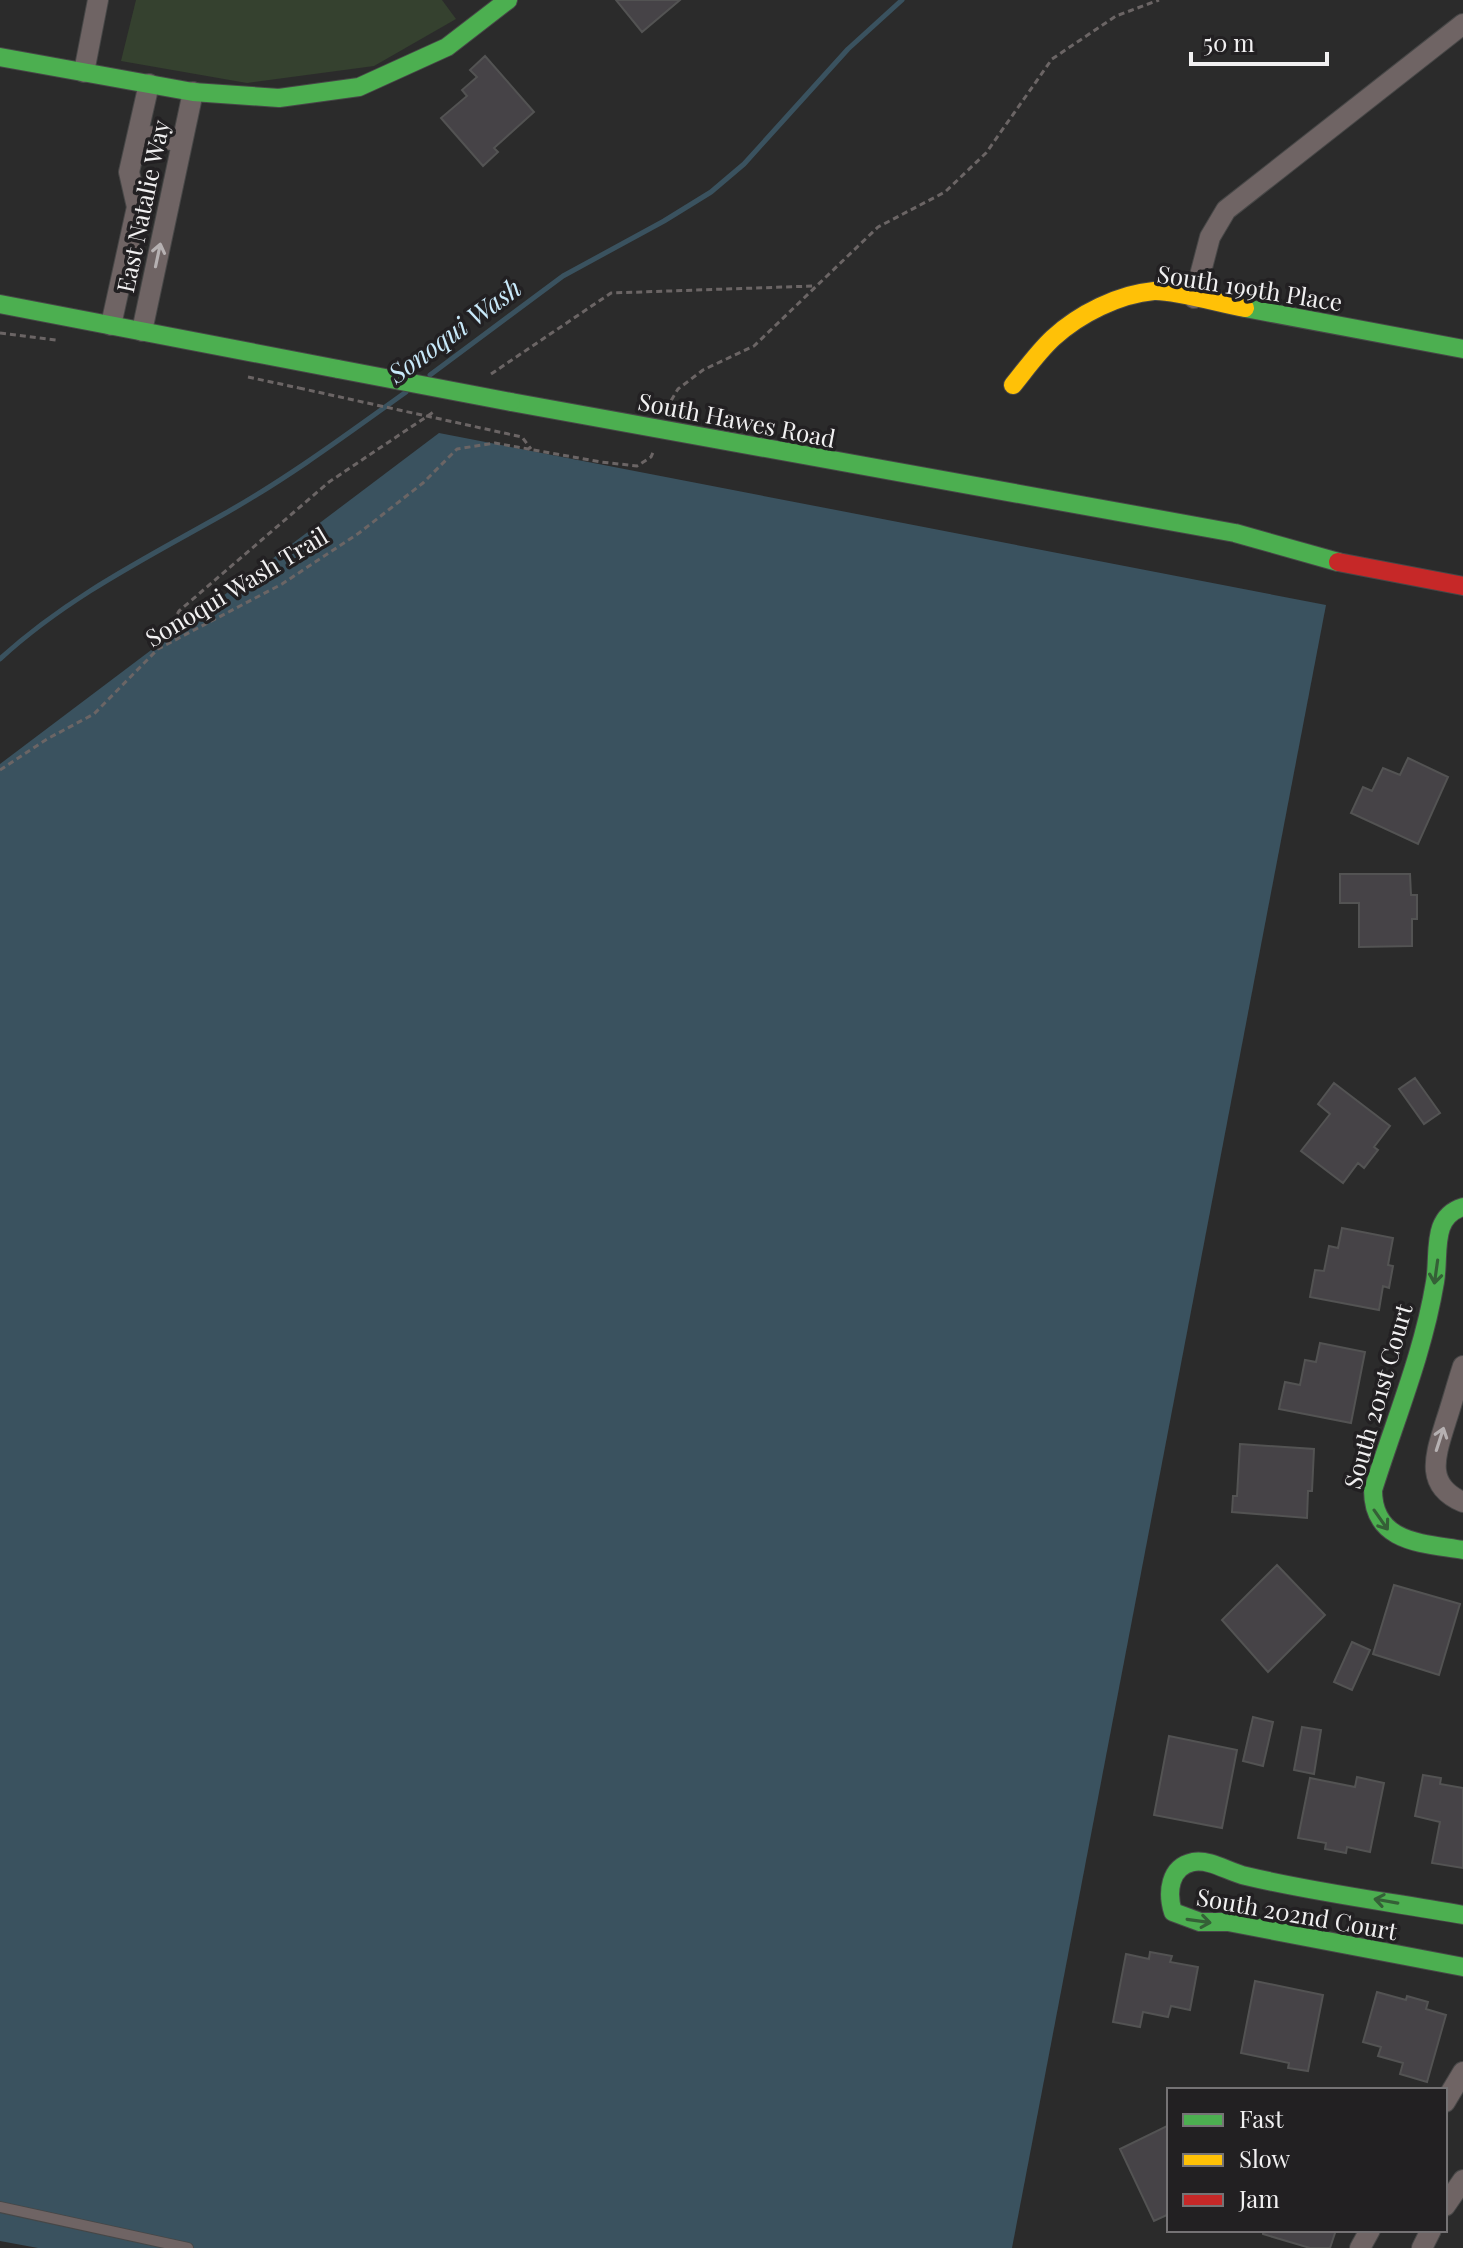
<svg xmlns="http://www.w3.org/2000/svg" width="1463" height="2248" viewBox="0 0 1463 2248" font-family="'Playfair Display',serif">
<rect width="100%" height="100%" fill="#2b2b2b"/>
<path fill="#35412f" d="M 136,0 L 442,0 L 456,19 L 374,66 L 247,83 L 121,61 Z"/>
<path fill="#3a525f" d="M 439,433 L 1326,605 L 1012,2248 L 38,2248 L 0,2241 L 0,764 Z"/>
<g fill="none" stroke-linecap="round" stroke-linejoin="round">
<path stroke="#3a525f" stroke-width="5" d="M 430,375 L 563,276 L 664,221 L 711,192 L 744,164 L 848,49 L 902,0
M 0,659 C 66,598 146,558 224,514 C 288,478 346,435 406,392"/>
</g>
<path fill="#464347" stroke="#535353" stroke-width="2" d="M 616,0 L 680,0 L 642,32 Z
M 485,56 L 534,112 L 494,148 L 498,152 L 483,166 L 441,118 L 467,96 L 462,90 L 477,77 L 470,70 Z
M 1408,758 L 1448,777 L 1418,844 L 1351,813 L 1363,787 L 1372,791 L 1383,768 L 1400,775 Z
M 1340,874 L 1410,874 L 1411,895 L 1417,895 L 1417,919 L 1412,919 L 1412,946 L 1359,947 L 1359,903 L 1340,903 Z
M 1415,1078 L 1440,1113 L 1424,1124 L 1399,1089 Z
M 1334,1083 L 1390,1126 L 1374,1147 L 1378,1150 L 1364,1168 L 1358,1163 L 1343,1183 L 1301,1151 L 1330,1114 L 1318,1104 Z
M 1342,1228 L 1393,1238 L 1388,1265 L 1393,1266 L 1389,1288 L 1383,1286 L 1379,1310 L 1310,1297 L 1315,1270 L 1324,1271 L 1329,1246 L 1338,1248 Z
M 1320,1343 L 1365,1352 L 1351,1423 L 1279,1409 L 1285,1382 L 1300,1385 L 1305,1360 L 1316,1362 Z
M 1240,1444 L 1314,1449 L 1312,1491 L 1308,1491 L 1307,1518 L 1232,1512 L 1233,1496 L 1237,1496 Z
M 1277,1565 L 1325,1615 L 1268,1672 L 1222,1620 Z
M 1394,1585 L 1460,1604 L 1439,1675 L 1373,1654 Z
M 1352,1642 L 1370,1650 L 1352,1690 L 1334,1682 Z
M 1253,1717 L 1273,1722 L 1263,1766 L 1243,1761 Z
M 1302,1727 L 1321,1730 L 1314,1774 L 1294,1770 Z
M 1169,1736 L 1237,1750 L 1222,1828 L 1154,1815 Z
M 1423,1775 L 1441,1778 L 1440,1784 L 1463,1788 L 1463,1868 L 1432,1863 L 1440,1822 L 1415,1816 Z
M 1357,1777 L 1384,1783 L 1370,1852 L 1347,1847 L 1346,1853 L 1325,1849 L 1326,1843 L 1298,1838 L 1310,1778 L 1355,1787 Z
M 1150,1952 L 1172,1956 L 1170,1962 L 1198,1967 L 1190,2010 L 1171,2006 L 1168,2017 L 1143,2012 L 1140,2027 L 1113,2022 L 1126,1954 L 1149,1959 Z
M 1255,1981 L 1323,1995 L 1308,2071 L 1288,2068 L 1289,2063 L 1241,2053 Z
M 1377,1992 L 1406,2000 L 1407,1996 L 1428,2002 L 1426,2009 L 1446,2015 L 1427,2082 L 1400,2074 L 1403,2063 L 1378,2056 L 1381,2047 L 1363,2042 Z
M 1169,2125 L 1169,2214 L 1154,2221 L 1120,2149 Z
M 1263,2230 L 1336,2230 L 1330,2248 L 1310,2248 L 1263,2234 Z"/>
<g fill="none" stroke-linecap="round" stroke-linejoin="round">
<defs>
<path id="lane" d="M 0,2207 L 188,2248"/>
<path id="street" d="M 84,72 L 98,0
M 138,134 L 182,142
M 1194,298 L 1210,237 L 1226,210 L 1463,24
M 111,325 L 137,207 L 129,172 L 149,84
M 142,331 L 193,92
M 1463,1366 C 1457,1384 1452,1403 1446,1421 C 1436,1454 1423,1485 1463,1502
M 1445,2102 L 1463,2072
M 1445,2206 L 1463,2180
M 1360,2248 L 1370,2230
M 1422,2248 L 1431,2230"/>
<path id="fast" d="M 0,57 L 193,92 L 279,98 L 359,87 L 447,47 L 508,0
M 0,304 L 338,369
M 1245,308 L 1463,349
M 511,402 L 1235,533 L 1338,562
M 1463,1207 C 1430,1217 1440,1254 1435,1282 C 1423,1354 1395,1420 1373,1490 C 1373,1543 1422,1543 1463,1550
M 1463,1915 C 1391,1902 1317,1893 1246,1876 C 1228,1872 1211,1859 1193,1862 C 1169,1867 1167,1893 1173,1912 L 1200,1922 L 1228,1922 L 1463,1967"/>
<path id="slow" d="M 1013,385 C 1026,369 1038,352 1053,338 C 1079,314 1119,294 1154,291 C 1174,290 1223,304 1245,308"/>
<path id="jam" d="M 1338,562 L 1463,586"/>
</defs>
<use href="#lane" stroke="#474747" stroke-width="12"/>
<use href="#street" stroke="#474747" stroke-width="22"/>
<use href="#fast" stroke="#474747" stroke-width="20"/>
<use href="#slow" stroke="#474747" stroke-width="20"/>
<use href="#jam" stroke="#474747" stroke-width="20"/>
<path stroke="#6b6565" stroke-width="3" stroke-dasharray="6 4" stroke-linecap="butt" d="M 0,333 L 56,340
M 491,374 L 611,293 L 814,286
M 248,377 L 299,388
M 666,409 L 678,389 L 703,370 L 754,346 L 878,227 L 945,192 L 986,153 L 1052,59 L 1116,16 L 1159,0
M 158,649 L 179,611 L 329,482 L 435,411
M 0,770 L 47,739 L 94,714 L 158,649 L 282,584 L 359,533 L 423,483 L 457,449 L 495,443 L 601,462 L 637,466 L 651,457 L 654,450"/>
<use href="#lane" stroke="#6f6464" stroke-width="10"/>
<use href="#street" stroke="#6f6464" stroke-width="20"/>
<use href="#fast" stroke="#4caf50" stroke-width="18"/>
<use href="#slow" stroke="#ffc107" stroke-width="18"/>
<use href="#jam" stroke="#c62828" stroke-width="18"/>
<defs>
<path id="fast-bridge" d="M 338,369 L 511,402"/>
</defs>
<use href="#fast-bridge" stroke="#474747" stroke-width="20" stroke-linecap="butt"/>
<path stroke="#6b6565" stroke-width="3" stroke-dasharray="6 4" stroke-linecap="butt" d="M 299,388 L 522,437 L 531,449"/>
<use href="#fast-bridge" stroke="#4caf50" stroke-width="18"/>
</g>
<defs><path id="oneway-shaft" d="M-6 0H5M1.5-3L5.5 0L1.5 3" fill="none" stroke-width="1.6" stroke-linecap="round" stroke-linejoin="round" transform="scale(2)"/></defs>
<g stroke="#b6b1b2">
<use href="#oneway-shaft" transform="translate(158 255) rotate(-78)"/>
<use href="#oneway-shaft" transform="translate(1440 1439) rotate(-72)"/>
</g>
<g stroke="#356037">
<use href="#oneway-shaft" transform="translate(1436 1272) rotate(98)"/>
<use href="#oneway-shaft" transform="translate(1381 1520) rotate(55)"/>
<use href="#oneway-shaft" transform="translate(1386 1901) rotate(-170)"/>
<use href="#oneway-shaft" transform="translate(1199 1921) rotate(8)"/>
</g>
<g text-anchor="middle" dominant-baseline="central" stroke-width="7" stroke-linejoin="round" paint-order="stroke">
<g font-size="24" fill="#f1f0f1" stroke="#222022">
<text transform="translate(142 206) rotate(-78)">East Natalie Way</text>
<text transform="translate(1250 287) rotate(9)">South 199th Place</text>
<text transform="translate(737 419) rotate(11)">South Hawes Road</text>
<text transform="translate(236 586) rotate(-31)">Sonoqui Wash Trail</text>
<text transform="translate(1377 1396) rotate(-74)">South 201st Court</text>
<text transform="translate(1297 1913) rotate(10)">South 202nd Court</text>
</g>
<g font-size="26" font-style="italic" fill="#c8e9fa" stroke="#222022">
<text transform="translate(454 330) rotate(-36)">Sonoqui Wash</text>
</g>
</g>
<rect x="1167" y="2088" width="280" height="144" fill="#222022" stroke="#757375" stroke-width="2"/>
<rect x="1183" y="2114" width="40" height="12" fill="#4caf50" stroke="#757375" stroke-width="2"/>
<text x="1239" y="2128" font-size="24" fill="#f1f0f1">Fast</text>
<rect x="1183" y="2154" width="40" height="12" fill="#ffc107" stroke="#757375" stroke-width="2"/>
<text x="1239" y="2168" font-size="24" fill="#f1f0f1">Slow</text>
<rect x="1183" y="2194" width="40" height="12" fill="#c62828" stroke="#757375" stroke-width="2"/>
<text x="1239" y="2208" font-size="24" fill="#f1f0f1">Jam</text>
<path d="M1191 52v12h136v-12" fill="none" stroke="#f1f0f1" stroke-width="4"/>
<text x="1203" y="52" font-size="24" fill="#f1f0f1" stroke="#222022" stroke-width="6" paint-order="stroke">50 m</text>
</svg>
